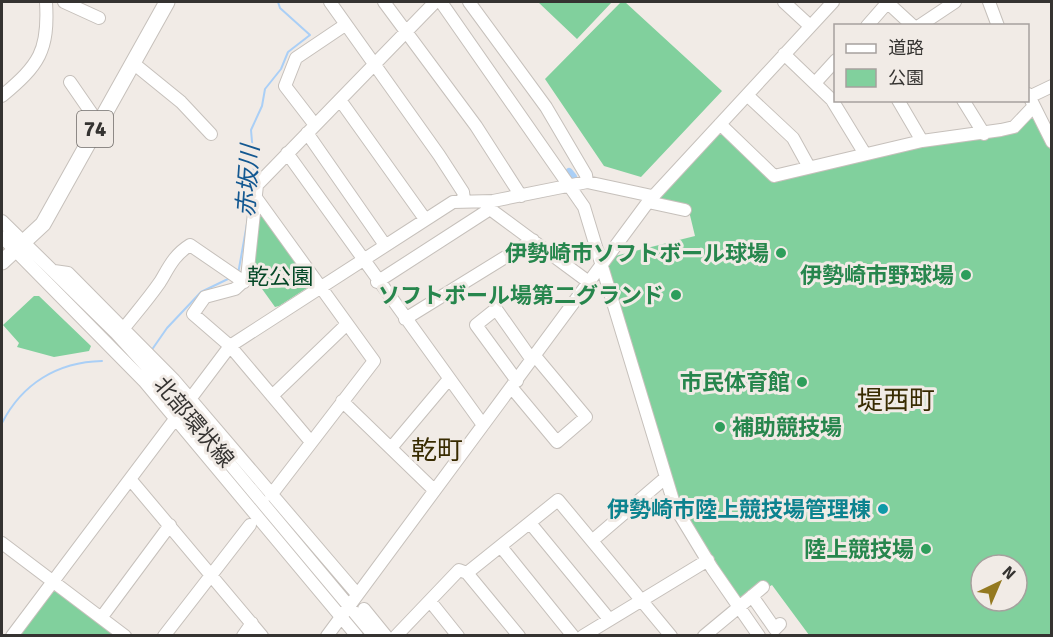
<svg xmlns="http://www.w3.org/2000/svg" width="1053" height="637" viewBox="0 0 1053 637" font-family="Signika,'Noto Sans JP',sans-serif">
<rect width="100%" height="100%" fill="#f1ebe6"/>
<path fill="#81d09d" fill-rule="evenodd" d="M 538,2 L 612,2 L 577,39 Z
M 621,2 L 625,2 L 722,91 L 641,177 L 604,166 L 545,79 Z
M 1032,112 L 1052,153 L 1051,635 L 809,635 L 772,585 L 741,603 L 675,501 L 605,270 L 615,256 L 695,236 L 688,207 L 659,201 L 659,198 L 719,134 L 724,133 L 774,180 L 901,148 L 1014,130 ZM 981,565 L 1017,565 L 1017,601 L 981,601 Z
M 263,213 L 311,281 L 310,286 L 279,306 L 275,307 L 252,275 L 258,216 Z
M 34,296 L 39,296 L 91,346 L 89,351 L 54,357 L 17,347 L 19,343 L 3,325 Z
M 53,590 L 58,590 L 119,636 L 19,636 Z"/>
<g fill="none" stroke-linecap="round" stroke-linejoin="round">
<path stroke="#aacff6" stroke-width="2" d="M 251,191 L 254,165 L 251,130 L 262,106 L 265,89 L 281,69 L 288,52 L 310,35 L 280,8 L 278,2
M 238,274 L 248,218
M 151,351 L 167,328 L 201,292 L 230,278
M 2,423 C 22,384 57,362 102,361"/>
<path stroke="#aacff6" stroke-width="8" d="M 569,172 L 573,177"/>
<defs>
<path id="minor" d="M 64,2 L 99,18
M 330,2 L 439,155 L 463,192 L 464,200
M 384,2 L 476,126 L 521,196
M 441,2 L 584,207 L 675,507 L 712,568 L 759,636
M 469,2 L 546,107 L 586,175 L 587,182
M 784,2 L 810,26
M 887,2 L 913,26
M 989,2 L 998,26
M 867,26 L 888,2
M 919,26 L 955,2
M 784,54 L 832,100 L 865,154
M 133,63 L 181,102 L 211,134
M 70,82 L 99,124
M 815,83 L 836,60
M 1028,94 L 1052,142
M 747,95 L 793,138 L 809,167
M 2,96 C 39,65 49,51 46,2
M 1029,97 L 1052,86
M 340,100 L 425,219
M 898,100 L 922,141
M 963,100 L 984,134
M 720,124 L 774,176 L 922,141 L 1001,130 L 1014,127 L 1034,106
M 315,125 L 285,86 L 296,58 L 345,25
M 307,133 L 385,245
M 287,153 L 483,425
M 257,199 L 374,361 L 271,495
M 648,202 L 685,210
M 2,221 L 116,333 L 168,390 L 374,636
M 2,237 L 144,381 L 357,636
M 54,271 L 68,273 L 174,380 L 357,594
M 377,282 L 490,209 L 590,283
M 405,319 L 533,240
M 124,328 C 136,313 149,298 160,282 C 169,267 174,255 190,245 L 244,282
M 517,381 L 476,325 L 496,309 L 532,360
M 512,388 L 557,442 L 586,417 L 535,356
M 272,396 L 347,324
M 342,401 L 434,490
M 311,442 L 230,346 L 193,314 L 205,297 L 235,289 L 247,278 L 257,185 L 435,2
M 391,448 L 449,379
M 130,479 L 262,636
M 530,523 L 609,619
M 593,540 L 664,479
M 2,543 L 125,636
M 502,548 L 573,636
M 467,573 L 558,500 L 671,636
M 752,596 L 775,629 L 780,624
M 430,601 L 458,636
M 364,609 L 386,636
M 101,618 L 170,525
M 12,636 L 230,346 L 453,202 L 493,201 L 587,182 L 652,196
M 164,636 L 250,525
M 243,636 L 252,623
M 327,636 L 648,202 L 833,2
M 396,636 L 459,570 L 467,573 L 519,636
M 583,636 L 708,560
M 704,636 L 763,587"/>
<path id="major" d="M 2,262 L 43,224 L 167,2"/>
</defs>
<use href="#minor" stroke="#c6c0bb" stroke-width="14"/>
<use href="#major" stroke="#c6c0bb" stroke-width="17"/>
<use href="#minor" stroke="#fff" stroke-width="12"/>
<use href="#major" stroke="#fff" stroke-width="15"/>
</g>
<g fill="#2e9e5b" stroke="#f1ebe6" stroke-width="2">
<circle cx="781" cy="253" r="6"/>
<circle cx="966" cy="275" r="6"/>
<circle cx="676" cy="295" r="6"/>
<circle cx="802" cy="382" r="6"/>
<circle cx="720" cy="427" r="6"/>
<circle cx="926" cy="549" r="6"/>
</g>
<circle fill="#0f9aa8" stroke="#f1ebe6" stroke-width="2" cx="883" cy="509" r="6"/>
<g text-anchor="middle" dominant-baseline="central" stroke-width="6" stroke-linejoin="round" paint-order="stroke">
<rect fill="#f1ebe6" stroke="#6d6a67" stroke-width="1.5" x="77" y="111" width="36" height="36" rx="4.5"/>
<g font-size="21" font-weight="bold" fill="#353331">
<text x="95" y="129">74</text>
</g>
<g font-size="22" font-weight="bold" fill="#27864d" stroke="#f1ebe6" text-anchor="end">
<text x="769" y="253">伊勢崎市ソフトボール球場</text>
<text x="954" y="275">伊勢崎市野球場</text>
<text x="664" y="295">ソフトボール場第二グランド</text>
<text x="790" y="382">市民体育館</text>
<text x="732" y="427" text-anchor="start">補助競技場</text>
<text x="914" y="549">陸上競技場</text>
</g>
<g font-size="22" fill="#054827" stroke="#f1ebe6">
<text x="280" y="276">乾公園</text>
</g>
<g font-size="22" fill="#353331" stroke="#f1ebe6">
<text transform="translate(194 422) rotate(50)">北部環状線</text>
</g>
<g font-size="22" font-weight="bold" fill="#0d838f" stroke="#f1ebe6" text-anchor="end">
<text x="871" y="509">伊勢崎市陸上競技場管理棟</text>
</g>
<g font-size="24" font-style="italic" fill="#135891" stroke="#f1ebe6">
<text transform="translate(248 181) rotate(-86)">赤坂川</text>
</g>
<g font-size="26" fill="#382b01" stroke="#f1ebe6">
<text x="896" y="401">堤西町</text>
<text x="437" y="451">乾町</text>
</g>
</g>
<rect width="1053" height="637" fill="none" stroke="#353331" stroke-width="6"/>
<rect x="834" y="24" width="195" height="78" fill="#f1ebe6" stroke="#a6a19e" stroke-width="1.5"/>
<rect x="846" y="44" width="30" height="9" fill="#ffffff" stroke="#a6a19e" stroke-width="1.5"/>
<text x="888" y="54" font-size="18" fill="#353331">道路</text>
<rect x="846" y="69" width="30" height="18" fill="#81d09d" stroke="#a6a19e" stroke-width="1.5"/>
<text x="888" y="84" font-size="18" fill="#353331">公園</text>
<g transform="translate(999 583) rotate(44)"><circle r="28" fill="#f1ebe6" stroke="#a6a19e" stroke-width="1.5"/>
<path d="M0-4.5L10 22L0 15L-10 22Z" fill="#947920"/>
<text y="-9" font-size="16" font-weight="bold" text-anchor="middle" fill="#353331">N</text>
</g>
</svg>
